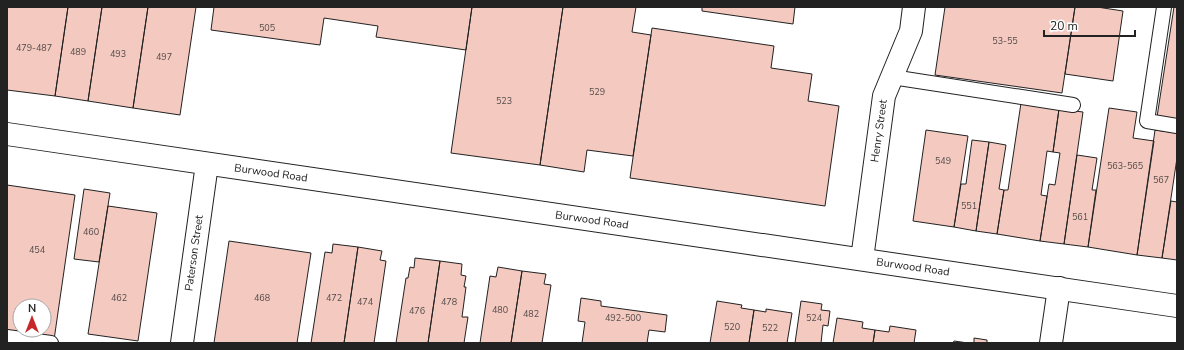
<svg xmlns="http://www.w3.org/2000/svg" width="1184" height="350" viewBox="0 0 1184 350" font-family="'Nunito Sans',sans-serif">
<rect width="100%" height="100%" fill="#fff"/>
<path fill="#f3c9c0" stroke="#222" fill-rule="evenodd" d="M 7,7 L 68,7 L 55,96 L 7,90 Z
M 68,7 L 102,7 L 88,101 L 55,96 Z
M 102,7 L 148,7 L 133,108 L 88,101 Z
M 148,7 L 196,7 L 180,115 L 133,108 Z
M 214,7 L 472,7 L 466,50 L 376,37 L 378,26 L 324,18 L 320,45 L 211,30 Z
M 472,7 L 563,7 L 540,165 L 451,153 Z
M 563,7 L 636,7 L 632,32 L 651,35 L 633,156 L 587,150 L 584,172 L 540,165 Z
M 702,7 L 795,7 L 793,24 L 702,11 Z
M 945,7 L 1075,7 L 1062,93 L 935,75 Z
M 1075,7 L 1097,7 L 1123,11 L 1113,81 L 1065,74 Z
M 1174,7 L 1177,7 L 1177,120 L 1157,117 Z
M 652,28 L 774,46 L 771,68 L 812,74 L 808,101 L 839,106 L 825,206 L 630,178 Z
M 1021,103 L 1059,109 L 1053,152 L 1047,151 L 1041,195 L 1047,196 L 1040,241 L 997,234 L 1004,190 L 1008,190 Z
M 1109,108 L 1137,112 L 1133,138 L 1154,141 L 1137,255 L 1088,247 Z
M 1059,109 L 1083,112 L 1064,244 L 1040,241 L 1049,184 L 1055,185 L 1060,153 L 1053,152 Z
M 926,130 L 968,136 L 954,227 L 913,221 Z
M 1155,130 L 1177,133 L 1177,158 L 1162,258 L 1137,255 Z
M 972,140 L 989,142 L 976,231 L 954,227 L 961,184 L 966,184 Z
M 989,142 L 1006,145 L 999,189 L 1004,190 L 997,234 L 976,231 Z
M 1077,155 L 1097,158 L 1092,190 L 1096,190 L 1088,247 L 1064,244 Z
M 7,185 L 75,195 L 54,340 L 7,333 ZM 20,306 L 44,306 L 44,330 L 20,330 Z
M 84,189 L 110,193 L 99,262 L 74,259 Z
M 1171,201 L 1177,202 L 1177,260 L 1162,258 Z
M 108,206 L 157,213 L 138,341 L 88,334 Z
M 229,241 L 311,253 L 297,343 L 214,343 Z
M 333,244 L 358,247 L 344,343 L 311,343 L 325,252 L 332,253 Z
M 358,247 L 382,251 L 380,260 L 386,261 L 374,343 L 344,343 Z
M 415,258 L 440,261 L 428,343 L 396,343 L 406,278 L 408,278 L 410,267 L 414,268 Z
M 440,261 L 462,264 L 461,275 L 466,276 L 464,287 L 466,287 L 462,317 L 468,317 L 464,343 L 428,343 Z
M 498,267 L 522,271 L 511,343 L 480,343 L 490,276 L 496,277 Z
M 522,271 L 546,274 L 544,284 L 551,285 L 542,343 L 511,343 Z
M 581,298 L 601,301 L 601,306 L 667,315 L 665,332 L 649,330 L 647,343 L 582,343 L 585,322 L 578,321 Z
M 717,301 L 742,305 L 741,308 L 754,310 L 749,343 L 710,343 Z
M 801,301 L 822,304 L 821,310 L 830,311 L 828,326 L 823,325 L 821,343 L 795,343 Z
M 766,309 L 792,313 L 787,343 L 749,343 L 754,310 L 766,312 Z
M 837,318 L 863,322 L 862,328 L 875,330 L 873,343 L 833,343 Z
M 890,326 L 916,330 L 914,343 L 873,343 L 875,330 L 889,332 Z
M 974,338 L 987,340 L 987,343 L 974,343 Z
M 954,341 L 968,343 L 953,343 Z"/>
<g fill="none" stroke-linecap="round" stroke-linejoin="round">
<defs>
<path id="lane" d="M 1164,7 L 1147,121 L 1177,126
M 892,77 L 1073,105
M 7,337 L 51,343"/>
<path id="street" d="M 862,259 L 884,96 L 911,31 L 914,7
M 182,343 L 207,164
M 1051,343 L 1059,288"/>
<path id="primary" d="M 7,134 L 1177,306"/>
</defs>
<use href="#lane" stroke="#222" stroke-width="16"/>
<use href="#street" stroke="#222" stroke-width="24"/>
<use href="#primary" stroke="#222" stroke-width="24"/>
<use href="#lane" stroke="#fff" stroke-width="14"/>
<use href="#street" stroke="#fff" stroke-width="22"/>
<use href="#primary" stroke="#fff" stroke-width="22"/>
</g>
<g text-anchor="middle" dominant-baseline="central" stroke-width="3" stroke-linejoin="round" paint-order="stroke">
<g font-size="9" fill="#564c4a">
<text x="267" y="28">505</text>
<text x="1005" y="41">53-55</text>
<text x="34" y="48">479-487</text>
<text x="78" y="52">489</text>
<text x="118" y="54">493</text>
<text x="164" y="57">497</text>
<text x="597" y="92">529</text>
<text x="504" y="101">523</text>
<text x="943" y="161">549</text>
<text x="1125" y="166">563-565</text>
<text x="1161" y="180">567</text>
<text x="969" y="206">551</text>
<text x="1080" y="217">561</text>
<text x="91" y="232">460</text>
<text x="37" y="250">454</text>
<text x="119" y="298">462</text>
<text x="262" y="298">468</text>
<text x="334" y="298">472</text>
<text x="365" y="302">474</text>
<text x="449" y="302">478</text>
<text x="500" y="310">480</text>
<text x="417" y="311">476</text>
<text x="531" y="314">482</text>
<text x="623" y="318">492-500</text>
<text x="814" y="318">524</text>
<text x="732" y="327">520</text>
<text x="770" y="328">522</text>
</g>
<g font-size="11" fill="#222" stroke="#fff">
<text transform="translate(879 131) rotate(-82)">Henry Street</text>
<text transform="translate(271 173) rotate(8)">Burwood Road</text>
<text transform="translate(592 220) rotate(8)">Burwood Road</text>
<text transform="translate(194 253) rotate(-82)">Paterson Street</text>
<text transform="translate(913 267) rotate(8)">Burwood Road</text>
</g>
</g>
<rect width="1184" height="350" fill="none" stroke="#222222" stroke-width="16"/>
<g transform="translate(32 318)"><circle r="19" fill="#ffffff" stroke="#a7a7a7"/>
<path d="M0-3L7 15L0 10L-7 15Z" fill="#c62828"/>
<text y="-6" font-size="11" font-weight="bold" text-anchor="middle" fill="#222222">N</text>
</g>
<path d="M1044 30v6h91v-6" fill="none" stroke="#222222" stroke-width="2"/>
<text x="1050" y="30" font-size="12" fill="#222222" stroke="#ffffff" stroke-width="3" paint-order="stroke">20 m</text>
</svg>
